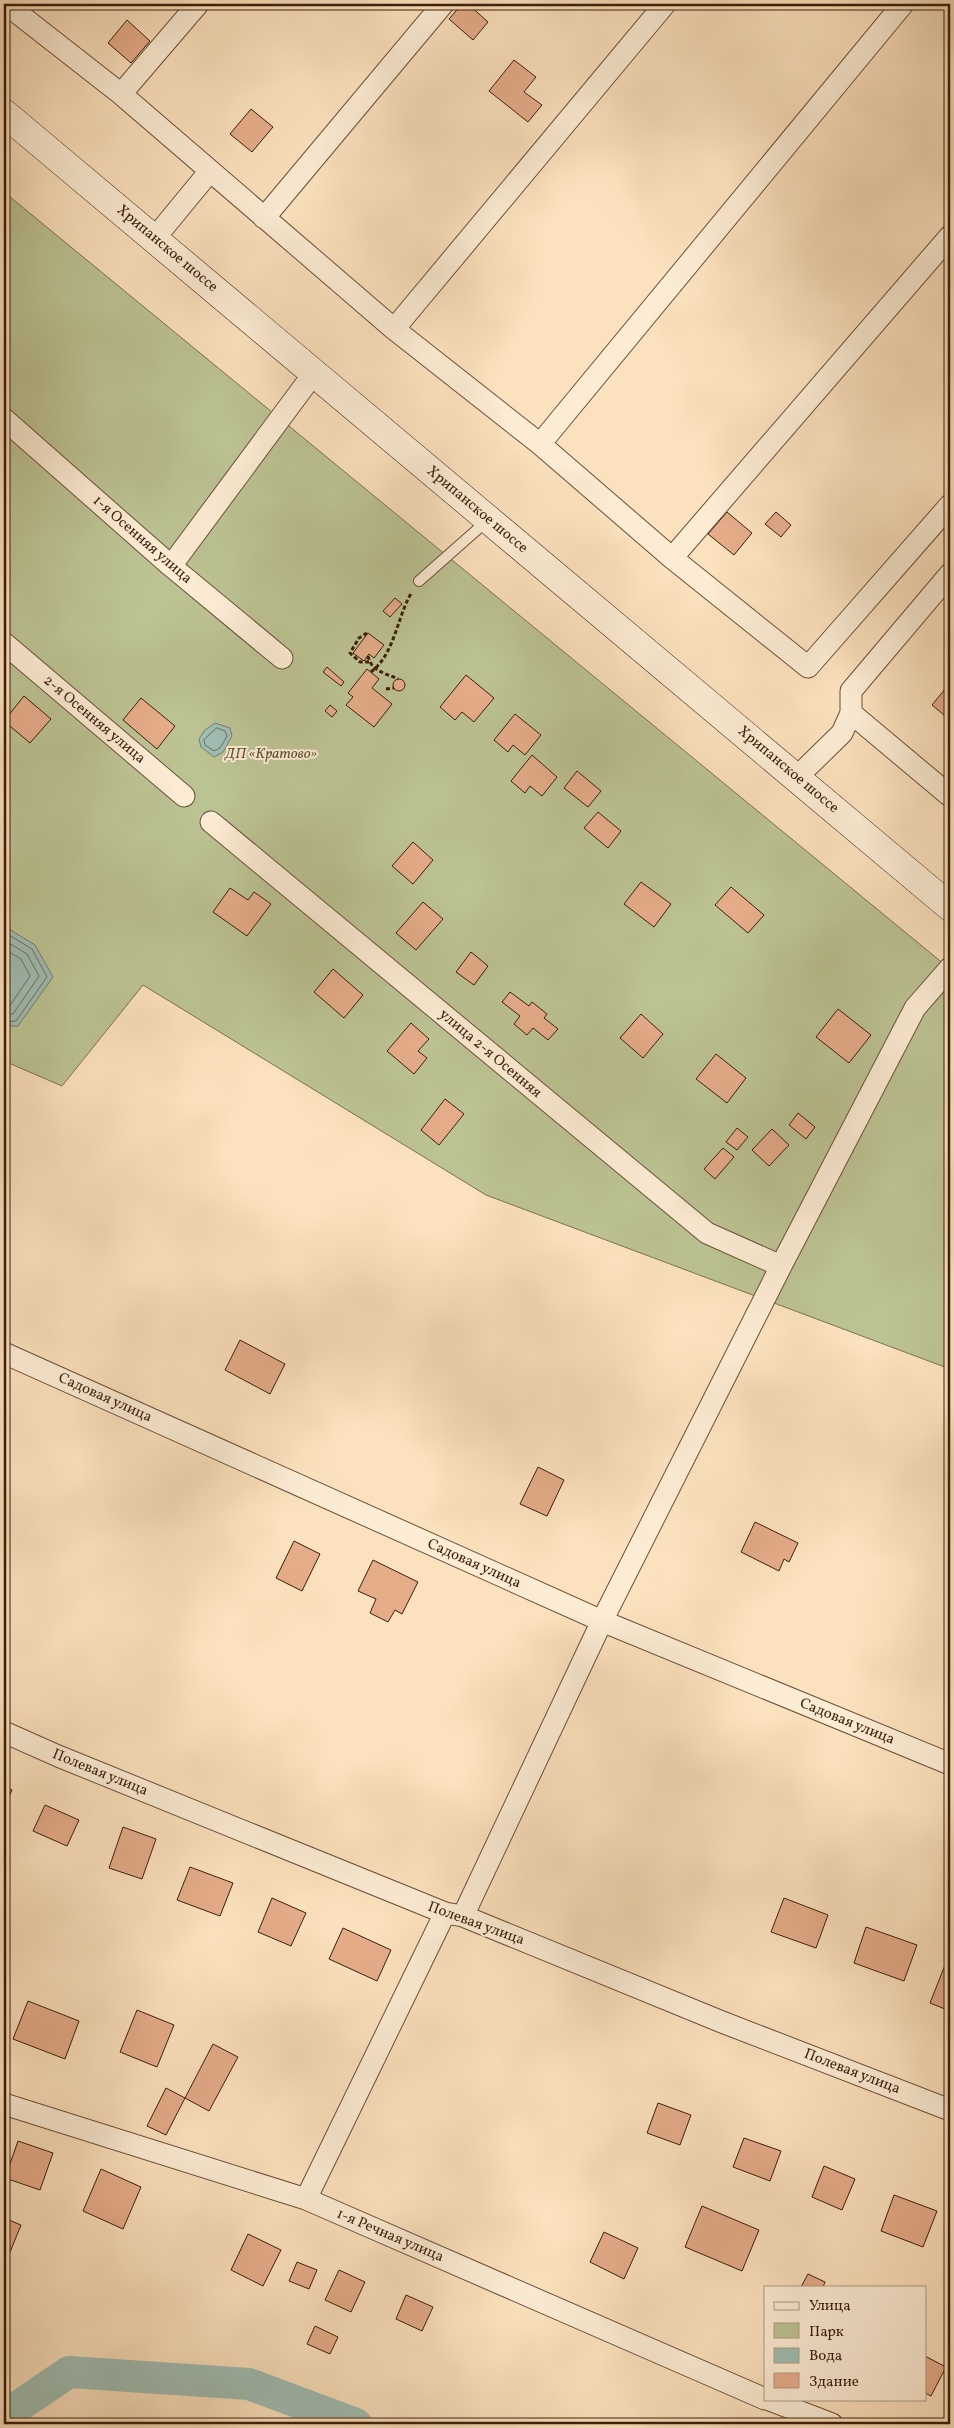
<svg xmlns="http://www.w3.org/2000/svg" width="954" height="2428" viewBox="0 0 954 2428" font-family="Vollkorn,serif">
<rect width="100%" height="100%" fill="#fbe1bd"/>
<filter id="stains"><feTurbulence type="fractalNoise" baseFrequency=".004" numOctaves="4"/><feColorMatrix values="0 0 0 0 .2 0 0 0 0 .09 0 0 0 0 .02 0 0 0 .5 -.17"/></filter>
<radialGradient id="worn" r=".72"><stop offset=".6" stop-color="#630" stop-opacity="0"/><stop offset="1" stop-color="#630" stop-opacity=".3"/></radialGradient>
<path fill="#bcc393" stroke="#7c704e" d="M 4,192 L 950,969 L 950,1369 L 486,1195 L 143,985 L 62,1086 L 4,1061 Z"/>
<path fill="#9fbdb3" stroke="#777d6f" d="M 215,723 L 230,728 L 232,736 L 223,752 L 214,757 L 201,747 L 199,739 L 205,730 Z
M 4,926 L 35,945 L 53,977 L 18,1026 L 4,1026 Z"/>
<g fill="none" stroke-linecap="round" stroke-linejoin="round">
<path stroke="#6e6e5e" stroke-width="1" d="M 217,728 L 225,731 L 227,736 L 220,748 L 214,751 L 205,745 L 204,740 Z
M 4,932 L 32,949 L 47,977 L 16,1021 L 4,1022
M 4,940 L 27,954 L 39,976 L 13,1014 L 4,1015
M 4,949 L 21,959 L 30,976 L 9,1007 L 4,1008"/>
<path stroke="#9fbdb3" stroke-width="32" d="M 4,2416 L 69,2372 L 249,2384 L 356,2424"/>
</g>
<path fill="#e5ac8a" stroke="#3c1e0a" d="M 462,4 L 468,4 L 488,22 L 473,40 L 449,19 Z
M 127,20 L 150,41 L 131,63 L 108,43 Z
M 514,60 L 536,77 L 524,92 L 542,105 L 528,122 L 489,91 Z
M 251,109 L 273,127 L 252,152 L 230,134 Z
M 727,512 L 752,533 L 734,555 L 708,534 Z
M 776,512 L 791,525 L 781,537 L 765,524 Z
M 395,598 L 402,604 L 390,617 L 383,611 Z
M 368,633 L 384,645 L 374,658 L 369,654 L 364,661 L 353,653 Z
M 327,667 L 344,682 L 341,686 L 323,672 Z
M 367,669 L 379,679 L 372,688 L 392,704 L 374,727 L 346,705 L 353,697 L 348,693 Z
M 466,675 L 494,698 L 474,722 L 462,712 L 455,720 L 440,707 Z
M393 685a6 6 0 1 1 12 0a6 6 0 1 1-12 0Z
M 950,683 L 950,720 L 932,705 Z
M 24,696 L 51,719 L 30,743 L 4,721 Z
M 141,698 L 175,726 L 157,749 L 123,720 Z
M 330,705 L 337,711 L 332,717 L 325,711 Z
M 515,714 L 541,735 L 525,755 L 513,745 L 508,752 L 494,740 Z
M 532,755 L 557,777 L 542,796 L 530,786 L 525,793 L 511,781 Z
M 577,771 L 601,791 L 588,807 L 564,788 Z
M 598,812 L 621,831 L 608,848 L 584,828 Z
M 413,842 L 433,860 L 413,884 L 392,866 Z
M 641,882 L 671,904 L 654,927 L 624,904 Z
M 731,887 L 764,915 L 748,933 L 715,905 Z
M 230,888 L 248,900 L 254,892 L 271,904 L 247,936 L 213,912 Z
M 423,902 L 443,919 L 416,950 L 396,933 Z
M 471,952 L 488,966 L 474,985 L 456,972 Z
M 333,969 L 363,995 L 344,1018 L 314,992 Z
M 510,992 L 529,1006 L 532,1002 L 547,1014 L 544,1018 L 558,1029 L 548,1040 L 533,1028 L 527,1035 L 514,1024 L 520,1016 L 502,1002 Z
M 838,1009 L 871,1035 L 849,1063 L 816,1037 Z
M 641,1014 L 663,1034 L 643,1058 L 620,1038 Z
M 411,1023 L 429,1039 L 418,1051 L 427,1058 L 414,1074 L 387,1051 Z
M 716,1054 L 746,1078 L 727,1103 L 696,1079 Z
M 445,1099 L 464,1114 L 439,1145 L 421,1130 Z
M 798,1113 L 815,1127 L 806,1139 L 789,1125 Z
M 737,1128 L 748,1137 L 737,1150 L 726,1142 Z
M 772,1129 L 789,1145 L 769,1166 L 752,1150 Z
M 723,1148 L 734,1157 L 715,1179 L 704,1169 Z
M 240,1340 L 285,1364 L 270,1394 L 225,1370 Z
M 538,1467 L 564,1480 L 547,1516 L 520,1504 Z
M 755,1522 L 798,1543 L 789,1562 L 784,1559 L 779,1571 L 741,1552 Z
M 294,1541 L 320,1554 L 302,1591 L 276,1578 Z
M 373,1560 L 418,1582 L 402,1614 L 395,1610 L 388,1622 L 370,1613 L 376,1599 L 358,1591 Z
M 4,1786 L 12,1790 L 4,1808 Z
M 45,1805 L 79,1820 L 67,1846 L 33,1831 Z
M 123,1827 L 156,1839 L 142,1879 L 109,1868 Z
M 190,1867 L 233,1883 L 220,1916 L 177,1900 Z
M 272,1898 L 306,1913 L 291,1946 L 258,1932 Z
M 784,1898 L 828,1915 L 816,1948 L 771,1932 Z
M 866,1927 L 917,1945 L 904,1981 L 854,1963 Z
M 343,1928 L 391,1950 L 377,1981 L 329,1959 Z
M 947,1960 L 950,1962 L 950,2011 L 930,2003 Z
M 28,2001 L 79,2021 L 65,2059 L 13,2039 Z
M 137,2010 L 174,2025 L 157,2067 L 120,2052 Z
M 213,2044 L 238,2057 L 209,2111 L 185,2098 Z
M 166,2088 L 185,2098 L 166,2135 L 147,2126 Z
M 658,2103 L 691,2115 L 680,2145 L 647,2133 Z
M 744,2138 L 781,2151 L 770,2181 L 733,2167 Z
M 18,2141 L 53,2153 L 40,2190 L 5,2178 Z
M 824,2166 L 855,2179 L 842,2210 L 812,2197 Z
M 101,2169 L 141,2187 L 123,2229 L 83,2211 Z
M 894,2195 L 937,2211 L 923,2247 L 881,2231 Z
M 702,2206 L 759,2230 L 742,2271 L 685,2247 Z
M 4,2218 L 21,2225 L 8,2257 L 4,2255 Z
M 604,2232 L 638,2248 L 624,2279 L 590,2262 Z
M 248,2234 L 281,2250 L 263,2286 L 231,2270 Z
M 297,2262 L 317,2270 L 309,2289 L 289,2281 Z
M 339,2270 L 365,2282 L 351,2312 L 325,2300 Z
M 808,2274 L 825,2282 L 823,2287 L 801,2287 Z
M 406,2295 L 433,2307 L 422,2331 L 396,2319 Z
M 315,2326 L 338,2337 L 330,2354 L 307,2344 Z
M 925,2356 L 946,2367 L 931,2396 L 925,2393 Z"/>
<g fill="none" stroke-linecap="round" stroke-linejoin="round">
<defs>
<path id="service" d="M 419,581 L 488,520"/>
<path id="minor" d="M 6,4 L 121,94 L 394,329 L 540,444 L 672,558 L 808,667 L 950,505
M 121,94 L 198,4
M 264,218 L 443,4
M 154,239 L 210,171
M 394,329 L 665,4
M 4,419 L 171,566 L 282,658
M 540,444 L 903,4
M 672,558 L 950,236
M 171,566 L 314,373
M 4,643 L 184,796
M 851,713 L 950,796
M 797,777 L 842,733 L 851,713 L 851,691 L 950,574
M 211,822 L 707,1233 L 781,1266
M 4,1353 L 602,1621 L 950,1764
M 4,1732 L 58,1756 L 445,1913 L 463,1916 L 722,2022 L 950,2110
M 463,1916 L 602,1621 L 781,1266 L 915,1008 L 950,968
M 4,2104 L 306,2199 L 765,2399
M 306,2199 L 445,1913
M 767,2399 L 832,2424"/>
<path id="secondary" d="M 4,113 L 950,907"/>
</defs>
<use href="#service" stroke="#6c4f37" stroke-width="12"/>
<use href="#minor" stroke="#6c4f37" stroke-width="23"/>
<use href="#secondary" stroke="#3c1e0a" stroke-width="29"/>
<path stroke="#3c1e0a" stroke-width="3" stroke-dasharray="4 2.5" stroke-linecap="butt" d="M 367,633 L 359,638 L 350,653 L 360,662 L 369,662
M 368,656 C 371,671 385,673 398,679
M 371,672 C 395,654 397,616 412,592
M 386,689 L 394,688"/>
<use href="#service" stroke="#fcecd4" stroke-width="10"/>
<use href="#minor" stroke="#fcecd4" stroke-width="21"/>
<use href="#secondary" stroke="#fcecd4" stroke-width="28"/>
</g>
<g text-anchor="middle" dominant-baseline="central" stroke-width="4" stroke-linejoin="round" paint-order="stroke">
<g font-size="15" fill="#3c1e0a" stroke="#fcecd4">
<text transform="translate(167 249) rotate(40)">Хрипанское шоссе</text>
<text transform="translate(477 510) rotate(40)">Хрипанское шоссе</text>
<text transform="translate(142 540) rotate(41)">1-я Осенняя улица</text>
<text transform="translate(94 720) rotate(40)">2-я Осенняя улица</text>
<text transform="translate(788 770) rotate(40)">Хрипанское шоссе</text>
<text transform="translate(490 1054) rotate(40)">улица 2-я Осенняя</text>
<text transform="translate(105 1398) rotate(24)">Садовая улица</text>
<text transform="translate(474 1564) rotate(24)">Садовая улица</text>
<text transform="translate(847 1722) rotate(22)">Садовая улица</text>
<text transform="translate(100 1773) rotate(22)">Полевая улица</text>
<text transform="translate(476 1924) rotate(20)">Полевая улица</text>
<text transform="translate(852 2072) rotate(21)">Полевая улица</text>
<text transform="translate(390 2236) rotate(23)">1-я Речная улица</text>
</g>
<g font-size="15" font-style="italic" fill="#625033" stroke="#fcecd4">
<text x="271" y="754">ДП «Кратово»</text>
</g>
</g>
<rect width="954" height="2428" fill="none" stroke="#fbe1bd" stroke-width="20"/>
<rect x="5" y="5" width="944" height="2418" fill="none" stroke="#3c1e0a" stroke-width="2.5"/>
<rect x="10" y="10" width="934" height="2408" fill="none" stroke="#3c1e0a"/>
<rect x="764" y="2286" width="162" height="115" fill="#fcecd4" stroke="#af9a83"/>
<rect x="774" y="2302" width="25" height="8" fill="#fcecd4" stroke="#af9a83"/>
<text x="809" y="2310" font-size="15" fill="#3c1e0a">Улица</text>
<rect x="774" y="2323" width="25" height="15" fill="#bcc393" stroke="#af9a83"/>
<text x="809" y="2336" font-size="15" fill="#3c1e0a">Парк</text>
<rect x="774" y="2348" width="25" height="15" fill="#9fbdb3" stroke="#af9a83"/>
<text x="809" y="2360" font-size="15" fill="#3c1e0a">Вода</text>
<rect x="774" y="2373" width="25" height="15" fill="#e5ac8a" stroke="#af9a83"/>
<text x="809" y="2386" font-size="15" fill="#3c1e0a">Здание</text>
<rect width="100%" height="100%" filter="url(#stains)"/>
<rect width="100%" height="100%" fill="url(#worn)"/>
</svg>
